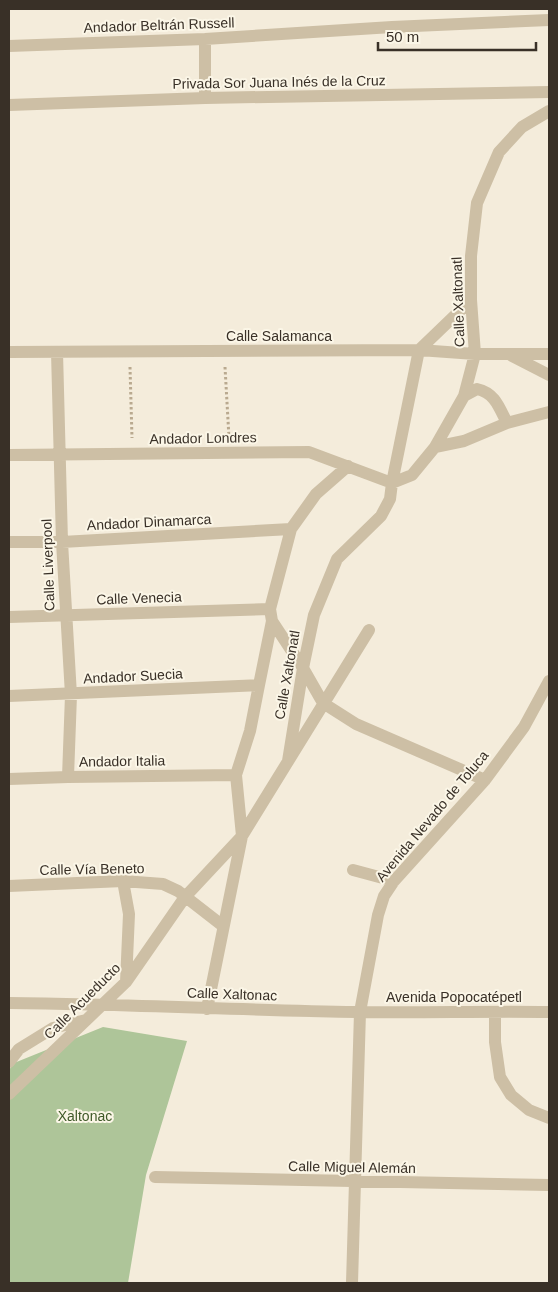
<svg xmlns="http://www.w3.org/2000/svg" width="558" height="1292" viewBox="0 0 558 1292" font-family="Arial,sans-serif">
<rect width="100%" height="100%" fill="#f4ecdb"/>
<path fill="#aec599" d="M 103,1027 L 187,1041 L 146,1175 L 128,1283 L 9,1283 L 9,1070 L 14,1063 Z"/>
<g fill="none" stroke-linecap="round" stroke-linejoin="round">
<path stroke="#b9a98f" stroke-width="3" stroke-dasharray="2.5 2.5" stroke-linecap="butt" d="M 130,367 L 132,438
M 225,367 L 229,438"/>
<path stroke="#cdbfa5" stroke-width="12" d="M 9,46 L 205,39 L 392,27 L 549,20
M 205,98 L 205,39
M 9,105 L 205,98 L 549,92
M 9,352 L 419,350 L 475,354 L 549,354
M 57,352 L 62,542 L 71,695 L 68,777
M 512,356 L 549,375
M 464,396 L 477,389 C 495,393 499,407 507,423
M 435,447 L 464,441 L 507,423 L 549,412
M 9,455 L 309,452 L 392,483 L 419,350 L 471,300
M 9,542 L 62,542 L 291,529
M 9,617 L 270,609
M 272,621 L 303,668 L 323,703 L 356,724 L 485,780
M 9,696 L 259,685
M 288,761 L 303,668 L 314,615 L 337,559 L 381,516 L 390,499 L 392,483 L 412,475 L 435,447 L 464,396 L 475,354 L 471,300 L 471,256 L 477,203 L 499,152 L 522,127 L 549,111
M 9,779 L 68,777 L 236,775
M 353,870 L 394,881
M 123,881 L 129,914 L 126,982
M 9,886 L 123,881 L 163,884 L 178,891 L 223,926
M 9,1003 C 125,1004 240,1010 356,1012 C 421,1013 485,1011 549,1012
M 207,1009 L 242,836 L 236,775 L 250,731 L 259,685 L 272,621 L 270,609 L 291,529 L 316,494 L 348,466
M 495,1012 L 495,1042 L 500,1077 L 511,1095 L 529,1110 L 549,1118
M 9,1062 L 19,1049 L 53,1028 L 86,1020
M 9,1094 L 126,982 L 185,897 L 242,836 L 369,630
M 155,1177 L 549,1185
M 352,1283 L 360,1012 L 378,915 L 384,896 L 394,881 L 485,780 L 524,727 L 549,681"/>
</g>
<g text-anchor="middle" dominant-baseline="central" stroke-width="4" stroke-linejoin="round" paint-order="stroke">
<g font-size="14" fill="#393027" stroke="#fbf6e7">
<text transform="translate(159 25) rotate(-2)">Andador Beltrán Russell</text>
<text transform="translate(279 82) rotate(-1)">Privada Sor Juana Inés de la Cruz</text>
<text transform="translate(458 302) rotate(-92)">Calle Xaltonatl</text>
<text x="279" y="336">Calle Salamanca</text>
<text transform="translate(203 438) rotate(-1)">Andador Londres</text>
<text transform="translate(149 522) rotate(-3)">Andador Dinamarca</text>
<text transform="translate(48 565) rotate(-92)">Calle Liverpool</text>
<text transform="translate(139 598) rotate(-2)">Calle Venecia</text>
<text transform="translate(287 675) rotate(-80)">Calle Xaltonatl</text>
<text transform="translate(133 676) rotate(-3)">Andador Suecia</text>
<text transform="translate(122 761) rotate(-1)">Andador Italia</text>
<text transform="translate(432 816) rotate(-50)">Avenida Nevado de Toluca</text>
<text transform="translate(92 869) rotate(-1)">Calle Vía Beneto</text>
<text transform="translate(232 994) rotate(2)">Calle Xaltonac</text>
<text x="454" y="997">Avenida Popocatépetl</text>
<text transform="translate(82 1001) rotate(-45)">Calle Acueducto</text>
<text transform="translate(352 1167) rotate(1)">Calle Miguel Alemán</text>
</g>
<g font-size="14" fill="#3f5928" stroke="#fbf6e7">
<text x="85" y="1116">Xaltonac</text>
</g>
</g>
<rect width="558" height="1292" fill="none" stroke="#393027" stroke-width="20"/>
<path d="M378 42v8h158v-8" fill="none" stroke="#393027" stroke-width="2.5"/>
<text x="386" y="42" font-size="15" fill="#393027" stroke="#fbf6e7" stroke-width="4" paint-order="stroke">50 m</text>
</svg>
